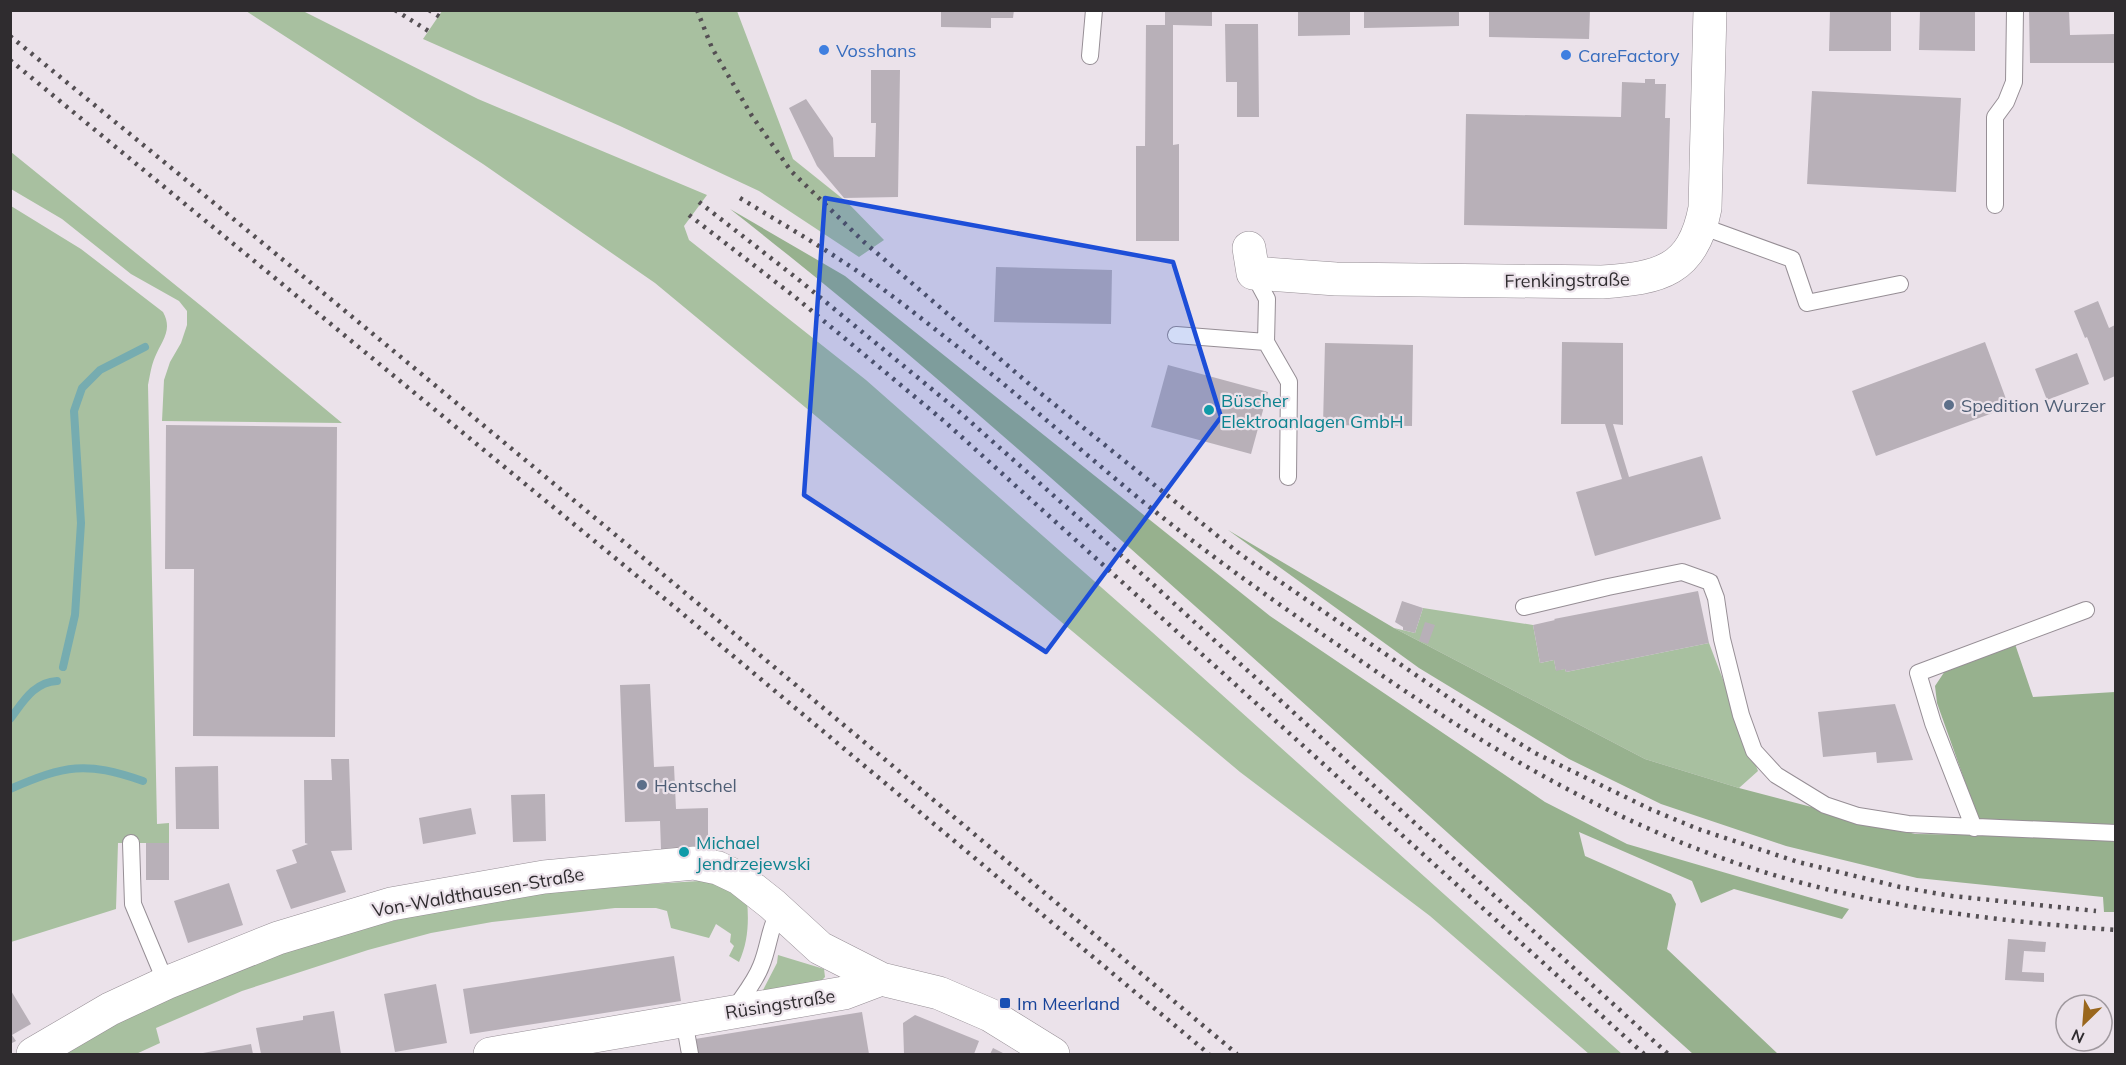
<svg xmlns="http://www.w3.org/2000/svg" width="2126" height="1065" viewBox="0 0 2126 1065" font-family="Mulish,sans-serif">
<rect width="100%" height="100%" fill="#ebe2ea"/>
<path fill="#a8c0a0" d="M 246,11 L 303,11 L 478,99 L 707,195 L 684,226 L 689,240 L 866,380 L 1152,632 L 1622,1054 L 1589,1054 L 1430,916 L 1240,772 L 817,417 L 655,283 L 483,164 Z
M 442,11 L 737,11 L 793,159 L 848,203 L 884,240 L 859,257 L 759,191 L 620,126 L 423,39 Z
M 11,152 L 205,309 L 342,423 L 162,421 L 164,380 L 170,362 L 181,343 L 187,325 L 187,311 L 179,301 L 131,274 L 62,219 L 11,189 Z
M 11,206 L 81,249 L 163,312 C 173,330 162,340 155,357 C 151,366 150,376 148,385 L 157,824 L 169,823 L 169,843 L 118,843 L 116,909 L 11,942 Z
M 1423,608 L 1533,625 L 1540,663 L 1554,660 L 1556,670 L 1565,669 L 1566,672 L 1709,643 L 1758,771 L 1739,788 L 1645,759 L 1394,628 L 1415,633 Z
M 699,881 L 716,883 L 747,901 C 749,922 748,943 739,962 L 729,956 L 734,946 L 730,942 L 731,934 L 716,924 L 709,938 L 671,928 L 667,911 L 656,908 L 615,908 L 492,922 L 431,933 L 368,950 L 242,991 L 156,1028 L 160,1043 L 136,1054 L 60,1054 C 107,1029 154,1004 203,983 C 293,945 390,919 486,901 C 557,888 628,886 699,881 Z
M 778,955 L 824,969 L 825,977 L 820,982 L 762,992 L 777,963 Z"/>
<path fill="#97b18e" d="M 730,209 L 845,276 L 1270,616 L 1545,802 L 1627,844 L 1849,909 L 1842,919 L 1734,889 L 1701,903 L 1692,881 L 1579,832 L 1585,856 L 1671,894 L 1676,904 L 1667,949 L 1778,1054 L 1693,1054 C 1524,902 1356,749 1186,598 C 1037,465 888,332 730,209 Z
M 1228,530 L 1394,628 L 1645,759 L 1739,788 L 1915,834 L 1984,835 L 1937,703 L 1935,686 L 1945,671 L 2015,644 L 2033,697 L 2115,692 L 2115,912 L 2104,912 L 2103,897 L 1917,878 L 1786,846 L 1661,804 L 1569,759 L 1419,668 Z"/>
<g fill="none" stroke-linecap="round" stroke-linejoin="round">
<path stroke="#76acb0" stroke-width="8" d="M 63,667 L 75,615 L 81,523 L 74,411 L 82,388 L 100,370 L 145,347
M 10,719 C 23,702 34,682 57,681
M 10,789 C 66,765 85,761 143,781"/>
</g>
<path fill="#b8b0b8" d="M 941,10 L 1014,10 L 1013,18 L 991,18 L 991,28 L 941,27 Z
M 1165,10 L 1212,10 L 1212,26 L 1173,25 L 1173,145 L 1179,144 L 1179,241 L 1136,241 L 1136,146 L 1145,146 L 1146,25 L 1165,25 Z
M 1298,10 L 1350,10 L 1350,35 L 1298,36 Z
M 1364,10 L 1459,10 L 1459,26 L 1364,28 Z
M 1489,10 L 1590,10 L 1589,39 L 1489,37 Z
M 1830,10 L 1891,10 L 1891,51 L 1829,51 Z
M 2029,10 L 2069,10 L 2070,35 L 2115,34 L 2115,63 L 2030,63 Z
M 1920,11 L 1975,12 L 1975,51 L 1919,50 Z
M 1225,24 L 1258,24 L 1259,117 L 1237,117 L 1237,82 L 1226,82 Z
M 871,70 L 900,70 L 898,197 L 844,198 L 817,166 L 789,108 L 806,99 L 833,138 L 834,157 L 875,157 L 876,123 L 871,123 Z
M 1645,79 L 1655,79 L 1655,84 L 1666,84 L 1665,118 L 1670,118 L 1667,229 L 1464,225 L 1466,114 L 1621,117 L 1622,82 L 1645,83 Z
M 1812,91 L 1961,98 L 1956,192 L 1807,184 Z
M 996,267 L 1112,270 L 1111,324 L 994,322 Z
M 2098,301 L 2109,328 L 2115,325 L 2115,376 L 2104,381 L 2087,337 L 2085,338 L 2074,311 Z
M 1562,342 L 1623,343 L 1623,425 L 1613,424 L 1629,477 L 1702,456 L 1721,519 L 1595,556 L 1576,492 L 1622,479 L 1605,424 L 1561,424 Z
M 1985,342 L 2009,407 L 1876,456 L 1852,391 Z
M 1325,343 L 1413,345 L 1412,426 L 1323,425 Z
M 2077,353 L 2089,384 L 2047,400 L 2035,369 Z
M 1168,365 L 1268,392 L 1251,454 L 1151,427 Z
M 166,425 L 337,427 L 335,737 L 193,736 L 194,569 L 165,569 Z
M 1698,591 L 1709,643 L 1566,672 L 1565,669 L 1556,671 L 1554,660 L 1540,663 L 1533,625 L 1555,620 L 1554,619 Z
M 1402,601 L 1423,608 L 1415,633 L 1403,630 L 1403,627 L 1395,622 Z
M 1425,622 L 1435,625 L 1428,644 L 1419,641 Z
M 650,684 L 654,767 L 674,766 L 676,809 L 708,808 L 708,848 L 661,849 L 660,821 L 625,822 L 620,685 Z
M 1895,704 L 1913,760 L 1877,763 L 1876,752 L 1823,757 L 1818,712 Z
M 331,759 L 349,759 L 352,850 L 331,851 L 346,892 L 291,909 L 276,870 L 297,863 L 292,850 L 308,844 L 305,843 L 304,780 L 332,780 Z
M 218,766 L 219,829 L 176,829 L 175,767 Z
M 545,794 L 546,841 L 513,842 L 511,795 Z
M 471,808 L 476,834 L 423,844 L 419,818 Z
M 146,843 L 169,843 L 169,880 L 146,880 Z
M 229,883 L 243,925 L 188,943 L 174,901 Z
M 2008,939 L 2046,942 L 2045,952 L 2024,951 L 2022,972 L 2044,973 L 2044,982 L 2005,980 Z
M 674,956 L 681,1001 L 470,1034 L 463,989 Z
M 436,984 L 447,1043 L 395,1052 L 384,994 Z
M 10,989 L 31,1024 L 12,1035 L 16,1041 L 10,1044 Z
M 334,1011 L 341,1054 L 261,1054 L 256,1028 L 303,1020 L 303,1016 Z
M 862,1012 L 869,1054 L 698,1054 L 695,1039 Z
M 915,1015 L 979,1041 L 974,1054 L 904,1054 L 903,1023 Z
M 251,1044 L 253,1054 L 203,1054 L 203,1053 Z
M 993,1048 L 1005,1054 L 990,1054 Z"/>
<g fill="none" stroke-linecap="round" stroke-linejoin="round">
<defs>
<path id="lane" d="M 1090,56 L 1094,10
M 1995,205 L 1995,117 L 2006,102 L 2014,82 L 2015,10
M 1701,226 L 1792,259 L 1807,303 L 1900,284
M 1176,335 L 1266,342 L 1267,299 L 1253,273
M 1266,342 L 1289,382 L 1288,477
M 1524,607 L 1608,587 L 1682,572 L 1710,582 L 1716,598 L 1722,639 L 1741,715 L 1754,751 L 1776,775 L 1825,805 L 1858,816 L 1908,824 L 2116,833
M 1974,828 L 1933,723 L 1918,673 L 2086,610
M 131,843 L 133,904 L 166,983
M 733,1011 C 743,996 755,982 761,966 C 769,947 769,929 779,911
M 684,1020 L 690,1054"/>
<path id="street" d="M 1249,248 L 1253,273 L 1336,279 L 1602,282 C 1660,278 1693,271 1705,208 L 1710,10
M 33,1054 L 110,1009 L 166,983 L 278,938 L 391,904 L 544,877 L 694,863 L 718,868 L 739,878 L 772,904 L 820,948 L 881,979
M 490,1054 L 844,993 L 881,979 L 939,993 L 990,1015 L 1053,1054"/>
</defs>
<use href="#lane" stroke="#968e95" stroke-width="18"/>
<use href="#street" stroke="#968e95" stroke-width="34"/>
<use href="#lane" stroke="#fff" stroke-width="16"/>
<use href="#street" stroke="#fff" stroke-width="33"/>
<path stroke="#544f53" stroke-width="4.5" stroke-dasharray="3 6" stroke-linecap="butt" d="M 395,10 L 430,32
M 429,10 L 440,17
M 697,10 L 712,48 L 752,116 L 791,171 L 864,242 L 1028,383 L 1240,554 L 1474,715 L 1535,753 L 1650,809 L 1698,829 L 1798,862 L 1900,887 L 1952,896 L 2096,911
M 10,36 C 422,372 830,713 1237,1054
M 10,60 L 671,604 L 1209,1054
M 740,198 C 774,219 809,239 842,261 C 878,284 912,311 945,337 C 1027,400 1103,472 1185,535 C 1236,574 1288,611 1341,647 C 1459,730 1580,806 1716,856 C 1845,903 1980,920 2116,930
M 699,202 L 799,280 L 956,409 L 1133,566 L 1668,1054
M 689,215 L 795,297 L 944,421 L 1644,1054"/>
</g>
<path fill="#1d4ed8" fill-opacity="0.2" stroke="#1d4ed8" stroke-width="4.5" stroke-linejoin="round" d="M 825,198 L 1173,262 L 1221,417 L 1046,652 L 804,495 Z"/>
<g fill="#3f7fe0" stroke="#ebe2ea" stroke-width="2">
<circle cx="824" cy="50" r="6"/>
<circle cx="1566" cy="55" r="6"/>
</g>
<g fill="#5c6f8a" stroke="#ebe2ea" stroke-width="2">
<circle cx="1949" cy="405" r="6"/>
<circle cx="642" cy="785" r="6"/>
</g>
<g fill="#0f9aa8" stroke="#ebe2ea" stroke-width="2">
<circle cx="1209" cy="410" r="6"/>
<circle cx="684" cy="852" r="6"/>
</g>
<rect fill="#1a4fb4" stroke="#ebe2ea" stroke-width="2" x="999" y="997" width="12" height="12" rx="3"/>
<g text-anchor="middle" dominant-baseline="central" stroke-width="4.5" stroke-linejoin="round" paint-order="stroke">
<g font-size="18" fill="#366cbe" stroke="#ebe2ea" text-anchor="start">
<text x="836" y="50">Vosshans</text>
<text x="1578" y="55">CareFactory</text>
</g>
<g font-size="18" fill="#2f2c2f" stroke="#ebe2ea">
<text transform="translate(1567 280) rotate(-1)">Frenkingstraße</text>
<text transform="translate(478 892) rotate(-10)">Von-Waldthausen-Straße</text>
<text transform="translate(780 1004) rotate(-9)">Rüsingstraße</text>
</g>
<g font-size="18" fill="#0d838f" stroke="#ebe2ea" text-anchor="start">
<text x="1221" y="400">Büscher<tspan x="1221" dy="21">Elektroanlagen GmbH</tspan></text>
<text x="696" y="842">Michael<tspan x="696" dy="21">Jendrzejewski</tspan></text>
</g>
<g font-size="18" fill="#4e5e75" stroke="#ebe2ea" text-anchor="start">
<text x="1961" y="405">Spedition Wurzer</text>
<text x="654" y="785">Hentschel</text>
</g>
<g font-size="18" fill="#164399" stroke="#ebe2ea" text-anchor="start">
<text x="1017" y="1003">Im Meerland</text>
</g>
</g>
<rect width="2126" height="1065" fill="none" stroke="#2f2c2f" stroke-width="24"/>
<g transform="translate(2084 1023) rotate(205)"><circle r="28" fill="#ebe2ea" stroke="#a0999f" stroke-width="1.5"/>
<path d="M0-4.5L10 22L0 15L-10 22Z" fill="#9a671d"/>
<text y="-9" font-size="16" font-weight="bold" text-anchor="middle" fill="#2f2c2f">N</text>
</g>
</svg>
